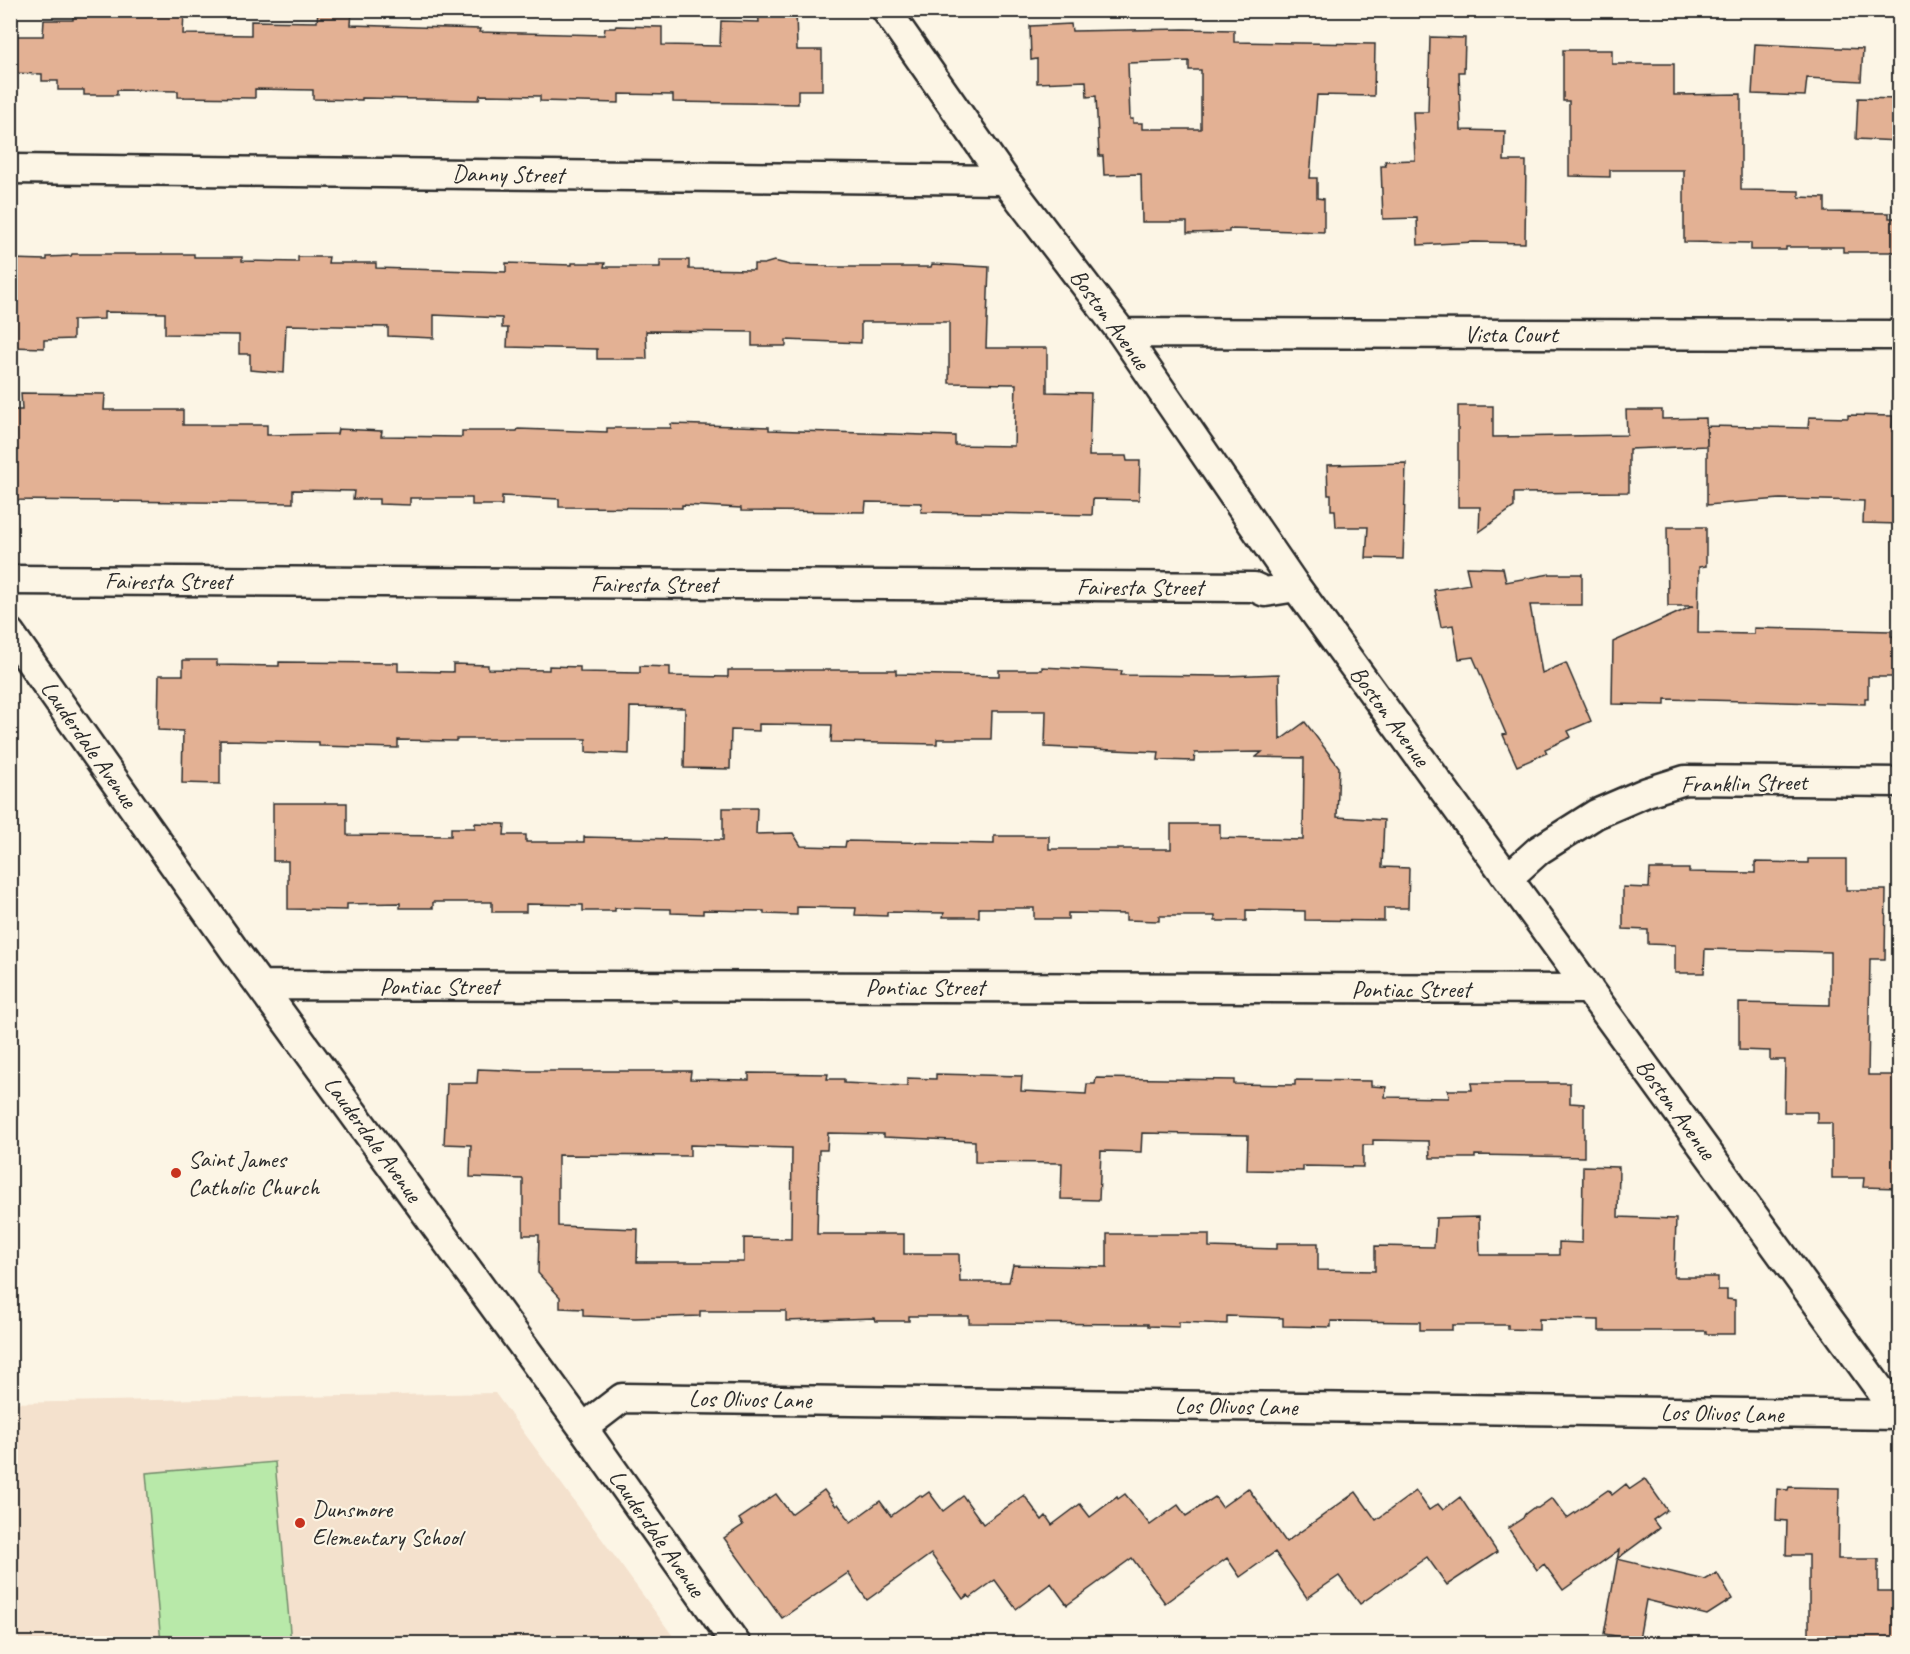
<svg xmlns="http://www.w3.org/2000/svg" width="1910" height="1654" viewBox="0 0 1910 1654" font-family="Caveat,sans-serif">
<rect width="100%" height="100%" fill="#fcf5e5"/>
<filter id="ink" filterUnits="userSpaceOnUse"><feTurbulence type="fractalNoise" baseFrequency=".0167" numOctaves="2"/><feDisplacementMap in="SourceGraphic" scale="12" xChannelSelector="R" yChannelSelector="G"/><feConvolveMatrix kernelMatrix="1 2 1 2 8 2 1 2 1" color-interpolation-filters="sRGB"/></filter>
<g filter="url(#ink)">
<path fill="#f4e1cd" d="M 495,1393 L 678,1643 L 11,1643 L 10,1403 Z"/>
<path fill="#b8e9a9" stroke="#728a6a" stroke-width="1.5" d="M 275,1462 L 291,1643 L 161,1643 L 146,1473 Z"/>
<path fill="#e3b194" stroke="#2b2b2b" stroke-width="1.5" fill-rule="evenodd" d="M 73,10 L 184,10 L 183,34 L 251,35 L 251,21 L 317,22 L 318,10 L 352,10 L 351,25 L 480,29 L 479,32 L 604,35 L 605,28 L 615,28 L 616,26 L 662,27 L 662,45 L 720,46 L 721,21 L 759,22 L 758,10 L 796,10 L 797,50 L 822,50 L 822,90 L 798,90 L 798,104 L 673,102 L 673,95 L 619,94 L 619,103 L 540,101 L 540,96 L 480,95 L 479,100 L 362,98 L 362,100 L 313,99 L 313,90 L 255,89 L 255,98 L 178,97 L 178,91 L 117,90 L 117,95 L 84,95 L 84,90 L 58,90 L 58,81 L 42,81 L 42,74 L 10,73 L 10,36 L 43,36 L 44,20 L 73,20 Z
M 1071,24 L 1072,31 L 1184,29 L 1234,30 L 1234,42 L 1375,44 L 1374,96 L 1317,95 L 1310,178 L 1317,178 L 1317,198 L 1324,199 L 1324,232 L 1229,229 L 1229,232 L 1187,233 L 1187,222 L 1142,222 L 1141,174 L 1104,175 L 1103,156 L 1099,156 L 1096,96 L 1087,97 L 1086,81 L 1037,83 L 1037,59 L 1031,60 L 1030,26 ZM 1189,61 L 1189,70 L 1201,70 L 1201,129 L 1142,129 L 1142,123 L 1133,123 L 1133,119 L 1130,119 L 1128,63 Z
M 1430,37 L 1465,38 L 1464,72 L 1459,72 L 1461,130 L 1505,131 L 1504,161 L 1526,161 L 1525,243 L 1474,242 L 1418,245 L 1417,218 L 1383,219 L 1381,166 L 1386,166 L 1385,161 L 1415,160 L 1413,112 L 1428,112 Z
M 1755,44 L 1863,49 L 1861,81 L 1807,78 L 1805,96 L 1752,94 Z
M 1563,50 L 1612,50 L 1612,64 L 1674,64 L 1674,95 L 1741,94 L 1741,190 L 1799,191 L 1799,197 L 1825,198 L 1825,212 L 1889,213 L 1889,218 L 1899,218 L 1899,252 L 1843,252 L 1843,247 L 1786,247 L 1786,250 L 1751,250 L 1751,243 L 1684,242 L 1684,170 L 1610,170 L 1610,177 L 1569,176 L 1569,101 L 1563,101 Z
M 1858,98 L 1899,99 L 1899,141 L 1856,139 Z
M 72,254 L 194,254 L 194,257 L 242,257 L 242,261 L 298,262 L 298,257 L 329,257 L 328,263 L 376,263 L 376,268 L 506,272 L 506,263 L 572,265 L 572,263 L 605,263 L 604,267 L 660,267 L 660,260 L 689,260 L 689,269 L 754,270 L 754,264 L 764,264 L 774,261 L 790,265 L 827,266 L 827,267 L 931,267 L 932,264 L 989,267 L 986,348 L 1047,348 L 1047,392 L 1091,393 L 1089,456 L 1126,456 L 1127,461 L 1140,461 L 1139,500 L 1093,499 L 1092,515 L 921,512 L 922,503 L 866,502 L 865,512 L 741,511 L 741,508 L 682,505 L 682,508 L 559,507 L 559,499 L 502,496 L 502,505 L 472,505 L 472,498 L 410,498 L 410,505 L 379,504 L 379,499 L 353,499 L 354,491 L 293,490 L 293,503 L 10,500 L 10,410 L 22,410 L 21,393 L 105,394 L 104,410 L 183,410 L 183,425 L 267,425 L 267,435 L 337,434 L 338,429 L 382,431 L 381,436 L 462,437 L 462,431 L 517,431 L 518,429 L 607,432 L 607,428 L 671,428 L 671,424 L 769,427 L 769,430 L 955,436 L 955,445 L 1014,446 L 1016,384 L 949,383 L 949,322 L 861,322 L 861,343 L 786,340 L 786,346 L 752,346 L 752,332 L 646,331 L 647,359 L 597,359 L 597,349 L 507,347 L 508,328 L 502,328 L 502,318 L 434,315 L 434,338 L 388,336 L 388,327 L 286,325 L 284,373 L 250,370 L 250,354 L 239,354 L 239,335 L 165,334 L 165,313 L 104,312 L 104,319 L 73,320 L 73,339 L 44,340 L 44,348 L 10,347 L 10,259 L 47,260 L 47,257 L 71,256 Z
M 1458,406 L 1493,406 L 1493,437 L 1627,435 L 1626,410 L 1662,410 L 1662,419 L 1706,418 L 1707,446 L 1629,449 L 1629,492 L 1514,493 L 1514,507 L 1479,532 L 1480,507 L 1458,507 Z
M 1848,415 L 1893,416 L 1892,431 L 1899,431 L 1899,524 L 1863,523 L 1864,501 L 1780,499 L 1707,505 L 1707,426 L 1808,428 L 1809,417 L 1848,418 Z
M 1406,463 L 1403,559 L 1366,558 L 1368,527 L 1336,527 L 1335,510 L 1331,510 L 1331,495 L 1328,495 L 1327,465 Z
M 1667,527 L 1706,527 L 1706,566 L 1699,567 L 1698,633 L 1754,634 L 1754,628 L 1891,631 L 1891,636 L 1898,637 L 1897,677 L 1868,677 L 1868,698 L 1865,698 L 1865,704 L 1665,699 L 1665,705 L 1612,704 L 1613,642 L 1693,606 L 1668,606 Z
M 1466,567 L 1503,568 L 1506,582 L 1550,574 L 1582,574 L 1582,605 L 1530,605 L 1542,673 L 1566,663 L 1591,721 L 1568,731 L 1571,737 L 1545,749 L 1547,753 L 1517,766 L 1503,735 L 1506,734 L 1473,657 L 1459,659 L 1453,625 L 1441,627 L 1434,590 L 1470,584 Z
M 183,660 L 217,660 L 217,665 L 279,666 L 279,662 L 398,663 L 398,671 L 453,672 L 453,664 L 488,665 L 488,669 L 549,670 L 549,666 L 580,667 L 580,672 L 640,673 L 640,666 L 670,667 L 670,676 L 728,677 L 728,670 L 896,670 L 896,674 L 999,676 L 999,670 L 1042,670 L 1042,667 L 1122,671 L 1121,675 L 1226,676 L 1279,674 L 1280,740 L 1305,722 L 1339,767 L 1337,817 L 1384,820 L 1382,867 L 1409,868 L 1408,908 L 1384,908 L 1384,921 L 1305,920 L 1305,911 L 1246,910 L 1246,921 L 1215,921 L 1215,916 L 1159,916 L 1159,921 L 1126,920 L 1126,914 L 1068,913 L 1068,919 L 1034,919 L 1034,908 L 979,908 L 979,917 L 943,917 L 944,913 L 887,912 L 887,916 L 855,915 L 856,908 L 797,907 L 797,915 L 764,914 L 764,911 L 703,910 L 703,914 L 671,913 L 671,909 L 615,908 L 615,911 L 583,911 L 583,905 L 526,904 L 526,912 L 492,912 L 492,902 L 433,902 L 433,908 L 400,908 L 400,903 L 347,904 L 347,910 L 288,909 L 288,861 L 273,861 L 273,803 L 347,803 L 347,835 L 451,836 L 451,828 L 475,828 L 475,823 L 505,824 L 504,835 L 526,835 L 526,842 L 584,842 L 584,837 L 723,840 L 723,808 L 757,808 L 756,834 L 793,833 L 801,846 L 845,847 L 846,841 L 994,844 L 994,836 L 1049,836 L 1049,849 L 1171,849 L 1171,824 L 1220,824 L 1220,838 L 1303,840 L 1304,758 L 1256,757 L 1262,752 L 1195,753 L 1194,761 L 1158,760 L 1159,752 L 1045,747 L 1046,711 L 992,711 L 991,739 L 937,739 L 937,744 L 831,742 L 832,725 L 759,724 L 759,731 L 731,730 L 730,769 L 684,768 L 685,708 L 630,707 L 629,754 L 586,752 L 586,739 L 456,739 L 456,741 L 398,740 L 398,748 L 319,746 L 319,742 L 220,740 L 220,784 L 182,783 L 183,731 L 158,730 L 159,675 L 183,675 Z
M 1808,859 L 1846,859 L 1846,890 L 1886,890 L 1885,959 L 1870,959 L 1868,1075 L 1899,1075 L 1899,1188 L 1863,1187 L 1864,1178 L 1832,1178 L 1832,1123 L 1817,1123 L 1817,1112 L 1784,1112 L 1785,1060 L 1770,1060 L 1770,1051 L 1739,1050 L 1739,1003 L 1830,1005 L 1830,952 L 1705,949 L 1704,973 L 1675,973 L 1675,945 L 1648,944 L 1648,930 L 1623,929 L 1623,887 L 1649,888 L 1650,869 L 1689,869 L 1689,872 L 1755,873 L 1755,862 L 1808,863 Z
M 478,1069 L 527,1071 L 691,1071 L 690,1079 L 749,1080 L 749,1073 L 828,1074 L 827,1079 L 844,1079 L 844,1083 L 907,1086 L 907,1078 L 936,1079 L 936,1074 L 1022,1076 L 1021,1091 L 1086,1094 L 1087,1084 L 1095,1084 L 1096,1078 L 1234,1080 L 1234,1084 L 1295,1085 L 1295,1080 L 1371,1081 L 1371,1086 L 1386,1087 L 1385,1097 L 1449,1098 L 1448,1090 L 1472,1090 L 1471,1083 L 1570,1083 L 1570,1103 L 1584,1104 L 1584,1157 L 1475,1155 L 1475,1158 L 1430,1158 L 1429,1141 L 1373,1140 L 1373,1145 L 1363,1145 L 1363,1167 L 1303,1166 L 1303,1171 L 1247,1170 L 1248,1135 L 1142,1133 L 1141,1152 L 1101,1151 L 1099,1200 L 1061,1199 L 1062,1163 L 975,1162 L 975,1141 L 884,1137 L 884,1134 L 828,1133 L 827,1150 L 819,1150 L 817,1234 L 904,1234 L 904,1254 L 959,1254 L 960,1282 L 1009,1282 L 1013,1265 L 1107,1267 L 1107,1234 L 1209,1234 L 1209,1247 L 1277,1249 L 1277,1243 L 1318,1243 L 1318,1270 L 1375,1271 L 1375,1246 L 1434,1247 L 1436,1218 L 1479,1217 L 1480,1255 L 1559,1255 L 1559,1242 L 1582,1243 L 1583,1166 L 1619,1167 L 1618,1217 L 1676,1219 L 1674,1277 L 1718,1277 L 1718,1290 L 1727,1290 L 1727,1299 L 1735,1300 L 1735,1334 L 1706,1334 L 1706,1331 L 1599,1331 L 1599,1320 L 1539,1319 L 1539,1330 L 1508,1329 L 1508,1325 L 1452,1325 L 1452,1330 L 1420,1330 L 1420,1322 L 1331,1321 L 1331,1327 L 1283,1326 L 1283,1318 L 1227,1316 L 1227,1324 L 1179,1322 L 1179,1327 L 1148,1326 L 1148,1324 L 969,1323 L 969,1316 L 909,1316 L 909,1321 L 875,1321 L 874,1318 L 786,1321 L 786,1311 L 700,1311 L 700,1316 L 635,1318 L 583,1316 L 583,1309 L 560,1308 L 560,1297 L 538,1273 L 539,1235 L 523,1235 L 523,1179 L 470,1177 L 471,1145 L 444,1144 L 447,1083 L 477,1083 ZM 690,1145 L 792,1148 L 791,1239 L 744,1238 L 744,1262 L 637,1262 L 638,1229 L 558,1226 L 558,1155 L 690,1156 Z
M 1645,1479 L 1667,1510 L 1653,1520 L 1659,1528 L 1617,1559 L 1705,1580 L 1717,1573 L 1732,1599 L 1707,1615 L 1646,1600 L 1639,1640 L 1604,1634 L 1619,1550 L 1563,1590 L 1544,1564 L 1537,1570 L 1508,1528 L 1523,1518 L 1525,1514 L 1533,1508 L 1538,1508 L 1552,1498 L 1567,1518 L 1608,1490 L 1612,1495 L 1626,1484 L 1630,1489 Z
M 1789,1487 L 1839,1488 L 1838,1559 L 1878,1559 L 1878,1591 L 1899,1591 L 1899,1644 L 1809,1644 L 1809,1555 L 1786,1555 L 1787,1521 L 1776,1520 L 1777,1489 L 1788,1490 Z
M 1248,1488 L 1286,1542 L 1356,1492 L 1376,1520 L 1416,1491 L 1429,1510 L 1438,1504 L 1443,1510 L 1460,1497 L 1497,1552 L 1447,1585 L 1427,1557 L 1360,1604 L 1339,1576 L 1307,1598 L 1275,1552 L 1240,1577 L 1227,1558 L 1165,1603 L 1132,1558 L 1067,1605 L 1051,1583 L 1016,1609 L 995,1580 L 970,1598 L 968,1595 L 963,1599 L 931,1554 L 867,1600 L 848,1573 L 782,1618 L 724,1538 L 743,1525 L 739,1519 L 776,1494 L 791,1514 L 824,1490 L 836,1506 L 838,1504 L 851,1522 L 880,1501 L 891,1516 L 920,1495 L 922,1497 L 929,1492 L 943,1511 L 963,1496 L 983,1524 L 1024,1495 L 1042,1520 L 1046,1516 L 1052,1525 L 1080,1504 L 1090,1517 L 1117,1497 L 1118,1499 L 1125,1494 L 1150,1525 L 1178,1505 L 1186,1516 L 1215,1497 L 1222,1507 Z"/>
<g fill="none" stroke-linecap="round" stroke-linejoin="round">
<defs>
<path id="street" d="M 886,10 L 1005,180 L 1122,333 L 1296,587 L 1900,1417
M 10,169 L 1005,180
M 1122,333 L 1900,335
M 10,580 L 1254,587 L 1265,592 L 1296,587
M 10,633 L 235,951 L 583,1428 L 736,1644
M 1508,878 L 1539,850 L 1596,814 L 1647,792 L 1685,780 L 1900,782
M 261,985 L 1589,989
M 583,1428 L 622,1398 L 1900,1415"/>
</defs>
<use href="#street" stroke="#2b2b2b" stroke-width="33"/>
<use href="#street" stroke="#fcf5e5" stroke-width="28"/>
</g>
</g>
<g fill="#c8321e" stroke="#fcf5e5" stroke-width="2">
<circle cx="176" cy="1173" r="6"/>
<circle cx="300" cy="1523" r="6"/>
</g>
<g text-anchor="middle" dominant-baseline="central" stroke-width="4.5" stroke-linejoin="round" paint-order="stroke">
<g font-size="24" fill="#2b2b2b" stroke="#fcf5e5">
<text transform="translate(508 174) rotate(1)">Danny Street</text>
<text transform="translate(1110 319) rotate(54)">Boston Avenue</text>
<text x="1511" y="334">Vista Court</text>
<text x="168" y="581">Fairesta Street</text>
<text x="654" y="584">Fairesta Street</text>
<text x="1140" y="587">Fairesta Street</text>
<text transform="translate(1390 716) rotate(54)">Boston Avenue</text>
<text transform="translate(89 744) rotate(55)">Lauderdale Avenue</text>
<text transform="translate(1744 783) rotate(-1)">Franklin Street</text>
<text x="439" y="986">Pontiac Street</text>
<text x="925" y="987">Pontiac Street</text>
<text x="1411" y="989">Pontiac Street</text>
<text transform="translate(1676 1109) rotate(54)">Boston Avenue</text>
<text transform="translate(373 1139) rotate(54)">Lauderdale Avenue</text>
<text transform="translate(750 1399) rotate(1)">Los Olivos Lane</text>
<text transform="translate(1236 1406) rotate(1)">Los Olivos Lane</text>
<text transform="translate(1722 1413) rotate(1)">Los Olivos Lane</text>
<text transform="translate(657 1533) rotate(55)">Lauderdale Avenue</text>
</g>
<g font-size="24" fill="#2b2b2b" stroke="#fcf5e5" text-anchor="start">
<text x="188" y="1159">Saint James<tspan x="188" dy="28">Catholic Church</tspan></text>
<text x="312" y="1509">Dunsmore<tspan x="312" dy="28">Elementary School</tspan></text>
</g>
</g>
<rect width="1910" height="1654" fill="none" stroke="#fcf5e5" stroke-width="36"/>
<rect x="18" y="18" width="1874" height="1618" fill="none" stroke="#2b2b2b" stroke-width="2" filter="url(#ink)"/>
</svg>
